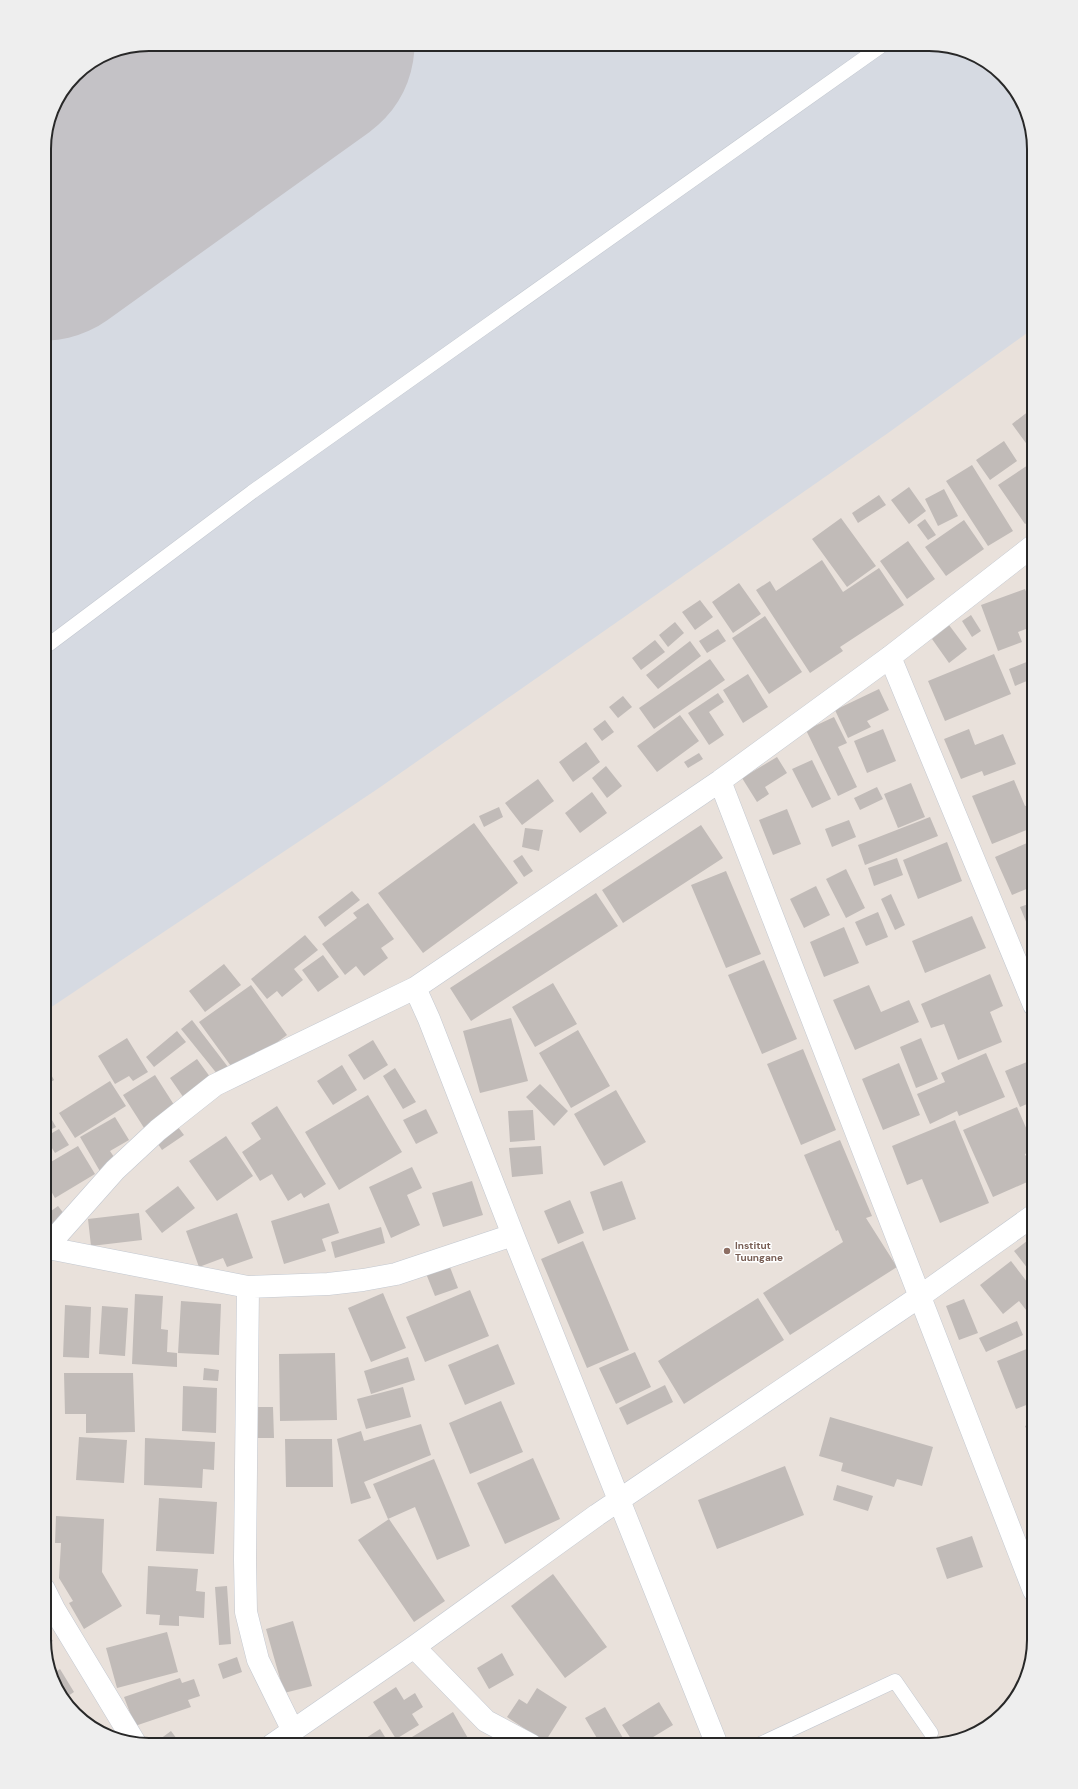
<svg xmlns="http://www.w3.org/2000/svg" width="1078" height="1789" viewBox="0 0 1078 1789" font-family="'DM Sans',sans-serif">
<rect width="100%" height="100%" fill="#e9e1db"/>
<path fill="#d6dae2" d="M 149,44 L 936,44 L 988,62 L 1023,103 L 1034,149 L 1034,328 L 888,433 L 376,790 L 44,1012 L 44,142 L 55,103 L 75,74 L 109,52 Z"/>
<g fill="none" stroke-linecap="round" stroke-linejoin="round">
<path stroke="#c4c2c6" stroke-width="217" d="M 44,232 L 306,44"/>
</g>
<path fill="#c1bbb8" d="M 1034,407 L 1034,454 L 1012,424 Z
M 1004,441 L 1017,461 L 990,480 L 976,460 Z
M 1034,461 L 1034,501 L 1029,504 L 1034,511 L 1034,518 L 1025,524 L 998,485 Z
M 972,465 L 1013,531 L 988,546 L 946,481 Z
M 909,487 L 926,511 L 909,524 L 891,500 Z
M 944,489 L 958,516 L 938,526 L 925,499 Z
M 879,495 L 886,505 L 858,523 L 852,513 Z
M 841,518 L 876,566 L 847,587 L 812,539 Z
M 925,519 L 936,535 L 928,540 L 917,525 Z
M 964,520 L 984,549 L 946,576 L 925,547 Z
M 908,541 L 935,579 L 907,599 L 880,561 Z
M 822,560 L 843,592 L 879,568 L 904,605 L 840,647 L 843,651 L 810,673 L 756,590 L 770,581 L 776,591 Z
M 739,583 L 761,614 L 733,633 L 712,602 Z
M 1025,589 L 1034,612 L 1034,626 L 1018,632 L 1022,642 L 998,651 L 981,605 Z
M 700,600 L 713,617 L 695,630 L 682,612 Z
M 971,615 L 981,631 L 972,637 L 962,621 Z
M 765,616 L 802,672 L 769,694 L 732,638 Z
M 675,622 L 684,633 L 668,647 L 659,635 Z
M 949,625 L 967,649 L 949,663 L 932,639 Z
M 718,629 L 726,641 L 707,653 L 699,641 Z
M 1034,635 L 1034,653 L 1028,638 Z
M 655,640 L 665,652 L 641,670 L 632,658 Z
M 690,641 L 701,656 L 658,689 L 646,675 Z
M 994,654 L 1011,694 L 945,721 L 928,681 Z
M 710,659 L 725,680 L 654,729 L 639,708 Z
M 1034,659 L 1034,678 L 1015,686 L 1009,669 Z
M 748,674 L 768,707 L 743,723 L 723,690 Z
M 879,689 L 889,710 L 867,721 L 871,727 L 848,738 L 835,710 Z
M 718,693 L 724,702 L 709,712 L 724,735 L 709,745 L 688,713 Z
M 623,696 L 632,707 L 618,718 L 609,707 Z
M 680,715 L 699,741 L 657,772 L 637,746 Z
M 834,717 L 847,743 L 838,747 L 857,787 L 838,796 L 806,730 Z
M 605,720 L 614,732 L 602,741 L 593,729 Z
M 883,729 L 896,761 L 867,773 L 854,741 Z
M 969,729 L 975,745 L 1003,734 L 1016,764 L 984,776 L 982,771 L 961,779 L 944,739 Z
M 586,742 L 600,762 L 573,782 L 559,762 Z
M 699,753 L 703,759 L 688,768 L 684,762 Z
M 777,757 L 787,773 L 765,787 L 769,794 L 757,802 L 742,778 Z
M 812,760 L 831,799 L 812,808 L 792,769 Z
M 606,766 L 622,786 L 607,798 L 592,778 Z
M 538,779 L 554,801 L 522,825 L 505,803 Z
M 1014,780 L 1025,806 L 1034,803 L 1034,827 L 992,844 L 972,796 Z
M 911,783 L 925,817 L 898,828 L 884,794 Z
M 877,787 L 883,799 L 860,810 L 854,798 Z
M 592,792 L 607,813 L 580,833 L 565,813 Z
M 499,807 L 503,817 L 484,827 L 479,816 Z
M 787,809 L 801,844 L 773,855 L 759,820 Z
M 930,817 L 938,836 L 865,865 L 858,845 Z
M 849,820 L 856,837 L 832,847 L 825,829 Z
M 474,823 L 518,883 L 423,953 L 378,893 Z
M 701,825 L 723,858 L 623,923 L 602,890 Z
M 525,828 L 543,830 L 539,851 L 522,847 Z
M 1034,840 L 1034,886 L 1012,895 L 995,857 Z
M 947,842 L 962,881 L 918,899 L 903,860 Z
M 522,855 L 533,871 L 524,877 L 513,861 Z
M 897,858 L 903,875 L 874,886 L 868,868 Z
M 846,869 L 865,908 L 846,918 L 826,879 Z
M 726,871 L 761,954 L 726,968 L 691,885 Z
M 816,886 L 830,915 L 804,928 L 790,899 Z
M 352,891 L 360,900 L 325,927 L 318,917 Z
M 596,893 L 618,926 L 471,1021 L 450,988 Z
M 891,894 L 905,925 L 895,930 L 881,899 Z
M 1034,902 L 1034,941 L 1020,907 Z
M 368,903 L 394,939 L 381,948 L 388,958 L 364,976 L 356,966 L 345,975 L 322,944 L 357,918 L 353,913 Z
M 878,912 L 888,937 L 866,946 L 855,922 Z
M 972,916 L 986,948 L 925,973 L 912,941 Z
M 844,927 L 859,963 L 824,977 L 810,942 Z
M 305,935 L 318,950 L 294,969 L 303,980 L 282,997 L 277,991 L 267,999 L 251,979 Z
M 323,955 L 339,977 L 318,992 L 302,970 Z
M 764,960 L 797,1039 L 762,1054 L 728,975 Z
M 224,964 L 241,985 L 205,1012 L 189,991 Z
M 990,974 L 1003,1006 L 990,1012 L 1002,1042 L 958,1060 L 944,1024 L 931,1028 L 921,1004 Z
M 553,983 L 577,1024 L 535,1047 L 512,1007 Z
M 251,985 L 287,1035 L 236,1073 L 199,1022 Z
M 869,985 L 881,1012 L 909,1000 L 919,1022 L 855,1050 L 833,1000 Z
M 511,1018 L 528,1081 L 480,1093 L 463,1031 Z
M 192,1020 L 228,1067 L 218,1075 L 181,1029 Z
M 578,1030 L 610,1086 L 571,1108 L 539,1053 Z
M 177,1031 L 186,1042 L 154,1067 L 146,1057 Z
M 127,1038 L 148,1072 L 133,1081 L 129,1076 L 115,1084 L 98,1056 Z
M 921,1038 L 938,1079 L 916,1088 L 900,1047 Z
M 373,1040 L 388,1065 L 364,1080 L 348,1055 Z
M 803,1049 L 836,1130 L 801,1145 L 767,1064 Z
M 986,1053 L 1005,1097 L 959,1116 L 957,1111 L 930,1124 L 917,1094 L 945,1082 L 941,1073 Z
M 197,1059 L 213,1081 L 186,1101 L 170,1078 Z
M 1034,1059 L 1034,1101 L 1020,1107 L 1005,1071 Z
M 899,1063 L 920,1115 L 883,1130 L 862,1079 Z
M 342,1065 L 357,1090 L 333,1105 L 317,1081 Z
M 395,1068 L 416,1102 L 403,1109 L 383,1076 Z
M 48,1069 L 54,1080 L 44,1086 L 44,1071 Z
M 155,1075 L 178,1111 L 146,1131 L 123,1095 Z
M 110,1081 L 126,1106 L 75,1138 L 59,1113 Z
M 540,1084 L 568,1111 L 554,1126 L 526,1097 Z
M 616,1090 L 646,1142 L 604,1166 L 574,1114 Z
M 368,1095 L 402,1152 L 339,1190 L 305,1132 Z
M 44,1106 L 56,1127 L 44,1133 Z
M 277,1106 L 326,1184 L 304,1198 L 301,1193 L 288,1201 L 272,1174 L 260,1181 L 242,1152 L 261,1139 L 251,1123 Z
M 1017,1107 L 1034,1146 L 1034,1150 L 1025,1154 L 1034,1176 L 1034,1179 L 993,1197 L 963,1130 Z
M 426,1109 L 438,1133 L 416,1144 L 403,1120 Z
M 533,1110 L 535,1140 L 510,1142 L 508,1111 Z
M 115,1117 L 129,1140 L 110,1151 L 118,1163 L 101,1173 L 80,1137 Z
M 955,1120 L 989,1203 L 940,1223 L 922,1179 L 907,1185 L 892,1146 Z
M 175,1123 L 184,1135 L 162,1150 L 154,1138 Z
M 59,1129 L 69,1145 L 55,1153 L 45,1137 Z
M 226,1136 L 253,1176 L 217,1201 L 189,1161 Z
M 840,1140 L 872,1216 L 866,1218 L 897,1267 L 790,1335 L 763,1293 L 843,1242 L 838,1230 L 836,1231 L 804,1155 Z
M 78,1146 L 95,1174 L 55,1198 L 44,1179 L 44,1166 Z
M 541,1146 L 543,1174 L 512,1177 L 509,1148 Z
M 412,1167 L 422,1188 L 407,1195 L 420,1225 L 391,1238 L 369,1187 Z
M 472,1181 L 483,1215 L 443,1227 L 432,1193 Z
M 622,1181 L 636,1219 L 603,1231 L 590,1192 Z
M 44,1186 L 51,1196 L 44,1201 Z
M 178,1186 L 195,1208 L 162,1233 L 145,1211 Z
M 570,1200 L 584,1233 L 558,1244 L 544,1211 Z
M 329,1203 L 339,1233 L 322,1239 L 326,1251 L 284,1264 L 271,1221 Z
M 58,1206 L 68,1219 L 44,1236 L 44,1216 Z
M 139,1213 L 142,1240 L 91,1246 L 88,1219 Z
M 237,1213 L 253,1258 L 227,1267 L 223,1258 L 199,1267 L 186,1231 Z
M 381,1227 L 385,1243 L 335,1258 L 331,1242 Z
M 1032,1237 L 1034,1240 L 1034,1272 L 1032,1274 L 1014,1251 Z
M 583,1241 L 629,1350 L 587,1368 L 541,1259 Z
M 1011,1261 L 1031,1287 L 1034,1284 L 1034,1312 L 1030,1315 L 1019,1301 L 1003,1314 L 980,1285 Z
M 448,1262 L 458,1288 L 435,1296 L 425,1271 Z
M 470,1290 L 489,1336 L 425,1362 L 406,1317 Z
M 383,1293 L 406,1348 L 371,1362 L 348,1308 Z
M 135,1294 L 163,1296 L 161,1329 L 168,1330 L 167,1352 L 177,1353 L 177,1367 L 132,1364 Z
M 758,1298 L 784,1340 L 684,1404 L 658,1361 Z
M 964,1299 L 978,1333 L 959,1340 L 946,1306 Z
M 181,1301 L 221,1304 L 219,1355 L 178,1353 Z
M 65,1305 L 91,1307 L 89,1358 L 63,1357 Z
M 102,1306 L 128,1308 L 125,1356 L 99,1354 Z
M 1017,1321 L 1023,1335 L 986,1352 L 979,1338 Z
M 498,1344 L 515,1384 L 465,1405 L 448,1365 Z
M 1034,1346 L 1034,1402 L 1016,1409 L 997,1361 Z
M 635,1352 L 651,1387 L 616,1404 L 599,1368 Z
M 335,1353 L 337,1420 L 280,1421 L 279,1354 Z
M 408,1357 L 415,1380 L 371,1394 L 364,1371 Z
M 204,1368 L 219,1370 L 218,1381 L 203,1380 Z
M 64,1373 L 133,1373 L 135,1432 L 86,1433 L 86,1414 L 65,1414 Z
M 665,1385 L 673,1402 L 627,1425 L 619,1408 Z
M 183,1386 L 217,1388 L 216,1433 L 182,1431 Z
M 403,1387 L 411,1417 L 366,1429 L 357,1399 Z
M 501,1401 L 523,1452 L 470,1474 L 449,1423 Z
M 253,1407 L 273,1407 L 274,1438 L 254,1438 Z
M 830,1417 L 933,1447 L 922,1486 L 897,1479 L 894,1487 L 841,1471 L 843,1463 L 819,1456 Z
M 1034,1422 L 1034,1446 L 1025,1426 Z
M 421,1424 L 431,1455 L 364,1482 L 371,1498 L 351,1504 L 337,1439 L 361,1431 L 364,1441 Z
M 79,1437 L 127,1440 L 124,1483 L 76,1480 Z
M 145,1438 L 215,1442 L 214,1470 L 203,1469 L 202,1488 L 144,1485 Z
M 285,1439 L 332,1439 L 333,1487 L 286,1487 Z
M 533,1458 L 560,1519 L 505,1544 L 477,1483 Z
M 434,1459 L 470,1546 L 437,1560 L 415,1507 L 388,1519 L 373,1484 Z
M 785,1466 L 804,1515 L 717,1549 L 698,1500 Z
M 837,1485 L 873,1496 L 868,1511 L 833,1500 Z
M 159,1498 L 217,1502 L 214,1554 L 156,1551 Z
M 56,1516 L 104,1519 L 102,1572 L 122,1606 L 84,1629 L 69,1603 L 73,1601 L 59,1578 L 61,1543 L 55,1543 Z
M 389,1519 L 445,1601 L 414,1622 L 358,1540 Z
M 972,1536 L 983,1567 L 947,1579 L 936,1548 Z
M 148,1566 L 198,1569 L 196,1591 L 205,1592 L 204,1618 L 179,1616 L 179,1626 L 159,1625 L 160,1615 L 146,1614 Z
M 553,1574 L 607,1647 L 565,1678 L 511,1606 Z
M 227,1586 L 231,1644 L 219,1645 L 215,1587 Z
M 293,1621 L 312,1686 L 284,1693 L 266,1629 Z
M 44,1626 L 53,1641 L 45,1646 L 44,1640 Z
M 167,1632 L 178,1672 L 117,1688 L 106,1648 Z
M 502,1653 L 514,1675 L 489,1689 L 477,1668 Z
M 237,1657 L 242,1672 L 223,1679 L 218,1664 Z
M 60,1669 L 74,1692 L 65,1698 L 55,1686 L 52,1674 Z
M 180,1678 L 182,1683 L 194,1679 L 200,1696 L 188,1700 L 191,1707 L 135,1726 L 124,1697 Z
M 396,1687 L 404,1700 L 415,1693 L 423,1707 L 412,1714 L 419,1725 L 396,1739 L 373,1702 Z
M 537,1688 L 567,1707 L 545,1742 L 507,1717 L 519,1699 L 527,1704 Z
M 659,1702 L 673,1725 L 640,1745 L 635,1745 L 622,1725 Z
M 605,1707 L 627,1745 L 601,1745 L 585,1718 Z
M 453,1712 L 469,1740 L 461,1745 L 417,1745 L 412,1737 Z
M 380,1729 L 390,1745 L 355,1745 Z
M 171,1731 L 180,1743 L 178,1745 L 152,1745 Z
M 322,1738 L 326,1745 L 310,1745 Z"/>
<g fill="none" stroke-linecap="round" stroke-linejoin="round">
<defs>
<path id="lane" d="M 44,648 L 252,492 L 884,44
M 758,1745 L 895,1681 L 931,1733"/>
<path id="street" d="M 890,657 L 1034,1005
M 720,781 L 1034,1591
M 415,988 L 429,1019 L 513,1235 L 717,1745
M 48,1248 L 248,1287 L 328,1284 L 363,1280 L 396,1274 L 513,1235
M 44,1250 L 115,1170 L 158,1130 L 215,1085 L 415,988 L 720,781 L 890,657 L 1034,545
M 248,1287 L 245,1560 L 246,1612 L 258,1660 L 293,1731
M 44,1589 L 54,1609 L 135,1743
M 414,1647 L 486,1721 L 531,1745
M 272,1745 L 414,1647 L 597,1515 L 919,1297 L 1034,1215"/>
</defs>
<use href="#lane" stroke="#c3c8d0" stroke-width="15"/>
<use href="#street" stroke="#c3c8d0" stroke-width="23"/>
<use href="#lane" stroke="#fff" stroke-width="14"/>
<use href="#street" stroke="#fff" stroke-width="22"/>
</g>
<circle fill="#8d6e63" stroke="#fff" stroke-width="1.5" cx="727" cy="1251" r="4"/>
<g text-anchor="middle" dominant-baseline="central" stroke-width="3" stroke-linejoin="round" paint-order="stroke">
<g font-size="10" font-weight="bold" fill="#785e54" stroke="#fff" text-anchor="start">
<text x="735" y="1245">Institut<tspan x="735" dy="12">Tuungane</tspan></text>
</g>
</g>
<path d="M0 0H1078V1789H0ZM149 51H929A98 98 0 0 1 1027 149V1640A98 98 0 0 1 929 1738H149A98 98 0 0 1 51 1640V149A98 98 0 0 1 149 51Z" fill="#eee" fill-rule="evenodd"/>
<path fill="none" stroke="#282828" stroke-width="2" d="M149 51H929A98 98 0 0 1 1027 149V1640A98 98 0 0 1 929 1738H149A98 98 0 0 1 51 1640V149A98 98 0 0 1 149 51Z"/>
</svg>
